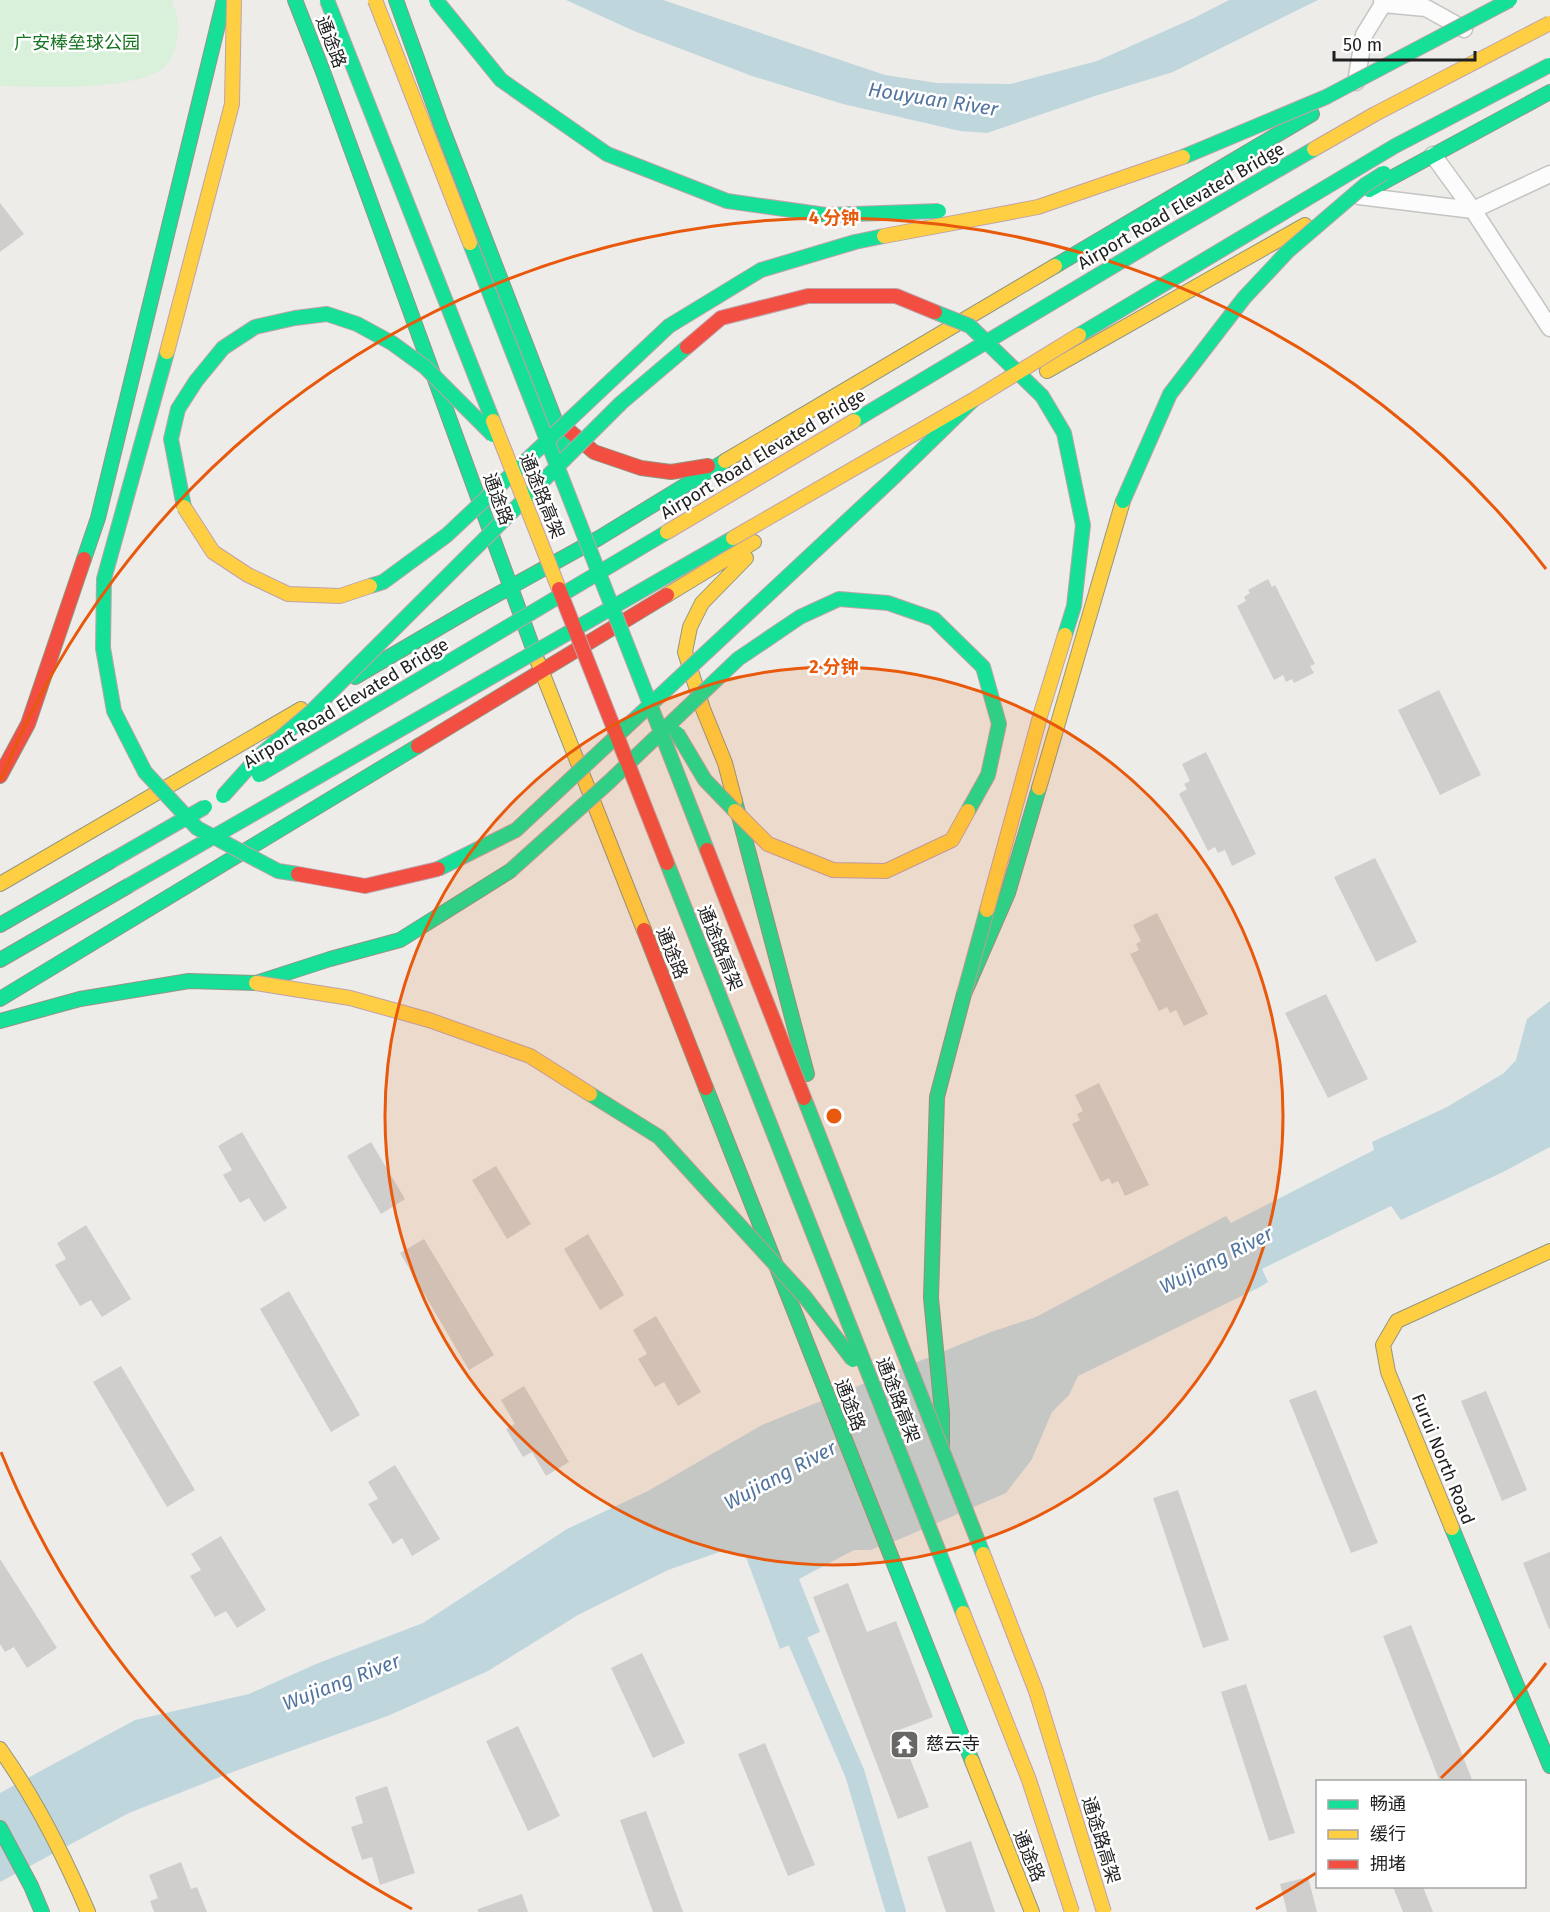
<svg xmlns="http://www.w3.org/2000/svg" width="1550" height="1912" viewBox="0 0 1550 1912" font-family="'Fira Sans','Noto Sans SC',sans-serif">
<rect width="100%" height="100%" fill="#edece9"/>
<path fill="#d9f0da" d="M 0,0 L 172,0 C 174,7 177,15 178,22 C 179,33 176,53 169,62 C 147,93 36,87 0,86 Z"/>
<path fill="#c0d6dd" d="M 566,0 L 663,0 L 885,75 L 937,83 L 1010,84 L 1097,61 L 1194,18 L 1229,0 L 1318,0 L 1173,72 L 1095,96 L 987,133 L 960,131 L 843,104 L 752,76 L 634,31 Z
M 1550,1001 L 1550,1147 L 1505,1171 L 1401,1220 L 1391,1206 L 1262,1269 L 1268,1282 L 1260,1287 L 1078,1376 L 1069,1395 L 1052,1412 L 1032,1459 L 1006,1493 L 900,1539 L 870,1550 L 854,1550 L 799,1579 L 820,1632 L 780,1649 L 746,1557 L 725,1550 L 668,1570 L 578,1615 L 488,1671 L 390,1715 L 230,1773 L 129,1813 L 0,1882 L 0,1793 L 135,1720 L 249,1694 L 316,1664 L 423,1623 L 567,1529 L 648,1491 L 762,1425 L 991,1332 L 1036,1317 L 1226,1216 L 1231,1223 L 1374,1150 L 1372,1142 L 1447,1107 L 1504,1073 L 1516,1060 L 1527,1019 Z"/>
<g fill="none" stroke-linecap="round" stroke-linejoin="round">
<path stroke="#c0d6dd" stroke-width="20" d="M 788,1618 L 855,1774 L 896,1912"/>
</g>
<path fill="#d0cecc" d="M 0,203 L 24,234 L 0,252 Z
M 1268,579 L 1272,587 L 1275,585 L 1315,664 L 1310,666 L 1314,673 L 1294,683 L 1292,679 L 1286,682 L 1283,675 L 1274,680 L 1237,606 L 1246,601 L 1244,597 L 1250,593 L 1248,590 Z
M 1439,690 L 1481,775 L 1440,795 L 1398,710 Z
M 1206,752 L 1256,854 L 1232,866 L 1225,850 L 1218,853 L 1215,847 L 1208,851 L 1179,794 L 1187,789 L 1184,784 L 1190,781 L 1182,764 Z
M 1375,858 L 1417,942 L 1376,962 L 1334,877 Z
M 1157,913 L 1208,1014 L 1184,1026 L 1176,1010 L 1170,1013 L 1167,1007 L 1159,1011 L 1130,954 L 1139,950 L 1136,944 L 1141,941 L 1133,925 Z
M 1326,994 L 1368,1079 L 1328,1098 L 1285,1013 Z
M 1099,1083 L 1149,1185 L 1125,1196 L 1118,1181 L 1112,1184 L 1109,1178 L 1101,1182 L 1072,1124 L 1080,1120 L 1077,1114 L 1083,1111 L 1075,1095 Z
M 242,1132 L 287,1208 L 264,1222 L 249,1198 L 240,1203 L 223,1175 L 232,1170 L 218,1146 Z
M 371,1142 L 405,1199 L 381,1214 L 347,1156 Z
M 496,1166 L 531,1224 L 507,1239 L 472,1180 Z
M 86,1225 L 131,1299 L 102,1317 L 91,1300 L 80,1306 L 55,1265 L 66,1259 L 57,1243 Z
M 588,1234 L 624,1295 L 600,1310 L 564,1249 Z
M 424,1239 L 494,1355 L 469,1370 L 400,1253 Z
M 289,1291 L 360,1415 L 331,1432 L 260,1309 Z
M 656,1316 L 701,1392 L 678,1406 L 664,1382 L 655,1387 L 638,1359 L 647,1354 L 633,1330 Z
M 121,1366 L 195,1490 L 167,1507 L 93,1382 Z
M 524,1386 L 569,1462 L 546,1476 L 532,1452 L 523,1457 L 506,1429 L 515,1424 L 501,1400 Z
M 1316,1390 L 1378,1543 L 1351,1553 L 1289,1400 Z
M 1486,1391 L 1527,1490 L 1502,1501 L 1461,1401 Z
M 395,1465 L 440,1539 L 412,1556 L 402,1538 L 393,1544 L 368,1504 L 378,1499 L 368,1482 Z
M 1178,1490 L 1229,1640 L 1203,1648 L 1153,1498 Z
M 221,1536 L 266,1610 L 237,1628 L 226,1611 L 215,1617 L 190,1576 L 201,1570 L 191,1554 Z
M 1550,1552 L 1550,1629 L 1549,1629 L 1523,1563 Z
M 0,1559 L 57,1648 L 27,1668 L 14,1647 L 5,1652 L 0,1644 Z
M 848,1583 L 867,1632 L 896,1621 L 933,1717 L 899,1730 L 929,1807 L 898,1819 L 813,1597 Z
M 1411,1625 L 1473,1782 L 1440,1782 L 1383,1636 Z
M 642,1653 L 685,1743 L 653,1758 L 611,1668 Z
M 1246,1684 L 1295,1833 L 1269,1841 L 1221,1692 Z
M 518,1726 L 560,1816 L 528,1831 L 486,1741 Z
M 765,1743 L 815,1865 L 788,1876 L 738,1754 Z
M 387,1786 L 415,1873 L 380,1885 L 372,1857 L 362,1860 L 351,1827 L 363,1823 L 355,1797 Z
M 646,1811 L 683,1912 L 653,1912 L 620,1820 Z
M 971,1841 L 995,1912 L 946,1912 L 927,1857 Z
M 181,1862 L 191,1889 L 197,1887 L 207,1912 L 154,1912 L 150,1901 L 158,1898 L 149,1875 Z
M 1308,1877 L 1317,1912 L 1287,1912 L 1280,1884 Z
M 1393,1887 L 1423,1887 L 1433,1912 L 1403,1912 Z
M 522,1894 L 528,1912 L 478,1912 L 478,1909 Z"/>
<g fill="none" stroke-linecap="round" stroke-linejoin="round">
<defs>
<path id="street" d="M 1383,4 L 1426,8 L 1464,29
M 1356,82 L 1364,35 L 1383,4 L 1382,0
M 1433,155 L 1473,210 L 1550,328
M 1359,196 L 1473,210 L 1550,174"/>
<path id="fast" d="M 295,0 L 322,69 L 538,662
M 396,0 L 441,125 L 565,446
M 1369,190 L 1550,92
M 1055,266 L 1312,114
M 84,559 L 98,518 L 224,0
M 355,677 L 471,609 L 599,538 L 725,461
M 735,801 L 807,1074
M 0,925 L 111,861
M 0,960 L 128,886
M 0,999 L 418,746
M 0,1021 L 80,999 L 189,981 L 256,983 L 330,959 L 400,940 L 510,871
M 706,1088 L 972,1761
M 942,1447 L 942,1412 L 931,1298 L 937,1097 L 964,994 L 1008,893 L 1039,788
M 1452,1528 L 1550,1766
M 0,1828 L 31,1886 L 42,1912"/>
<path id="slow" d="M 1047,371 L 1305,225
M 725,461 L 1055,266
M 667,595 L 754,542
M 538,662 L 644,930
M 1039,788 L 1123,501
M 735,801 L 725,763 L 703,709 L 685,652 L 690,627 L 702,603 L 746,558
M 0,884 L 301,709
M 1452,1528 L 1388,1372 L 1383,1345 L 1397,1321 L 1550,1251
M 0,1749 C 34,1797 65,1858 88,1912
M 972,1761 L 1032,1912"/>
<path id="jam" d="M 567,429 L 594,452 L 641,468 L 671,472 L 708,466
M 418,746 L 667,595
M 0,776 L 28,724 L 84,559
M 644,930 L 706,1088"/>
</defs>
<use href="#street" stroke="#c4c4c2" stroke-width="19"/>
<use href="#fast" stroke="#939682" stroke-width="16"/>
<use href="#slow" stroke="#939682" stroke-width="16"/>
<use href="#jam" stroke="#939682" stroke-width="16"/>
<use href="#street" stroke="#fcfcfc" stroke-width="16"/>
<use href="#fast" stroke="#16e098" stroke-width="14"/>
<use href="#slow" stroke="#ffcf43" stroke-width="14"/>
<use href="#jam" stroke="#f24e42" stroke-width="14"/>
<defs>
<path id="fast-bridge" d="M 327,0 L 493,421
M 436,0 L 501,80 L 607,154 L 727,201 L 826,215 L 939,211
M 1183,157 L 1326,97 L 1510,0
M 470,243 L 707,850
M 935,312 L 970,326 L 1042,396 L 1064,433 L 1083,525 L 1074,606 L 1065,635
M 1079,335 L 1395,146 L 1550,65
M 167,352 L 104,579 L 103,648 L 114,711 L 145,772 L 197,828 L 278,871 L 298,874
M 854,421 L 1157,240 L 1314,149
M 1123,501 L 1170,394 L 1244,298 L 1288,251 L 1365,185 L 1384,173
M 184,507 L 171,439 L 178,409 L 196,381 L 223,348 L 255,327 L 295,318 L 327,314 L 357,324 L 392,343 L 425,367 L 493,435
M 370,586 L 383,582 L 447,535 L 669,326 L 761,270 L 855,242 L 884,236
M 677,733 L 705,780 L 735,811
M 259,775 L 667,532
M 223,796 L 259,756 L 312,711 L 621,403 L 687,347
M 111,861 L 205,807
M 667,863 L 963,1613
M 438,869 L 516,830 L 892,479 L 973,400
M 510,871 L 610,781 L 738,659 L 800,617 L 839,599 L 888,603 L 934,619 L 983,667 L 999,724 L 988,775 L 968,811
M 128,886 L 733,538
M 964,994 L 987,910
M 590,1094 L 659,1137 L 805,1297 L 853,1360
M 804,1098 L 983,1554"/>
<path id="slow-bridge" d="M 375,0 L 470,243
M 1314,149 L 1375,114 L 1550,23
M 884,236 L 1038,207 L 1183,157
M 167,352 L 232,104 L 234,0
M 493,421 L 559,589
M 184,507 L 213,552 L 248,575 L 288,594 L 340,596 L 370,586
M 667,532 L 854,421
M 733,538 L 973,400 L 1079,335
M 735,811 L 768,844 L 833,870 L 886,871 L 952,840 L 968,811
M 987,910 L 1041,713 L 1065,635
M 256,983 L 350,998 L 429,1020 L 530,1056 L 590,1094
M 983,1554 L 1036,1691 L 1104,1912
M 963,1613 L 1029,1780 L 1072,1912"/>
<path id="jam-bridge" d="M 687,347 L 721,318 L 808,296 L 896,296 L 935,312
M 559,589 L 667,863
M 707,850 L 804,1098
M 298,874 L 365,886 L 438,869"/>
</defs>
<use href="#fast-bridge" stroke="#bfa2aa" stroke-width="16" stroke-linecap="butt"/>
<use href="#slow-bridge" stroke="#bfa2aa" stroke-width="16" stroke-linecap="butt"/>
<use href="#jam-bridge" stroke="#bfa2aa" stroke-width="16" stroke-linecap="butt"/>
<use href="#fast-bridge" stroke="#16e098" stroke-width="14"/>
<use href="#slow-bridge" stroke="#ffcf43" stroke-width="14"/>
<use href="#jam-bridge" stroke="#f24e42" stroke-width="14"/>
</g>
<circle cx="834" cy="1116" r="449" fill="#e8590c" fill-opacity=".12"/>
<g fill="none" stroke="#e8590c" stroke-width="3">
<circle cx="834" cy="1116" r="449"/>
<path d="M1546 1663A898 898 0 0 1 1441 1778M1316 1873A898 898 0 0 1 1256 1909M412 1909A898 898 0 0 1 1 1452M1 780A898 898 0 0 1 1546 569"/>
</g>
<defs>
<symbol id="temple-square" viewBox="-11 -11 22 22"><rect x="-9" y="-9" width="18" height="18" rx="4" fill="#676766" stroke="#fff"/><path d="M0-6L5-2H3V0L6.5 2.5H4V6H1.5V3h-3V6H-4V2.5H-6.5L-3 0V-2H-5Z" fill="#fff"/></symbol>
</defs>
<g fill-rule="evenodd">
<use href="#temple-square" x="888" y="1728" width="33" height="33"/>
</g>
<g text-anchor="middle" dominant-baseline="central" stroke-width="5" stroke-linejoin="round" paint-order="stroke">
<g font-size="18" fill="#1f1f1f" stroke="#fff">
<text transform="translate(331 42) rotate(69)">通途路</text>
<text transform="translate(1181 206) rotate(-30)">Airport Road Elevated Bridge</text>
<text transform="translate(763 454) rotate(-31)">Airport Road Elevated Bridge</text>
<text transform="translate(542 496) rotate(68)">通途路高架</text>
<text transform="translate(498 499) rotate(70)">通途路</text>
<text transform="translate(346 703) rotate(-31)">Airport Road Elevated Bridge</text>
<text transform="translate(720 948) rotate(68)">通途路高架</text>
<text transform="translate(672 953) rotate(68)">通途路</text>
<text transform="translate(898 1400) rotate(69)">通途路高架</text>
<text transform="translate(850 1405) rotate(69)">通途路</text>
<text transform="translate(1443 1459) rotate(68)">Furui North Road</text>
<text transform="translate(1101 1840) rotate(73)">通途路高架</text>
<text transform="translate(1029 1856) rotate(68)">通途路</text>
</g>
<g font-size="18" fill="#177422" stroke="#fff">
<text x="77" y="43">广安棒垒球公园</text>
</g>
<g font-size="18" fill="#1f1f1f" stroke="#fff" text-anchor="start">
<text x="926" y="1744">慈云寺</text>
</g>
<g font-size="20" font-style="italic" fill="#52759f" stroke="#fff">
<text transform="translate(933 99) rotate(9)">Houyuan River</text>
<text transform="translate(1216 1260) rotate(-27)">Wujiang River</text>
<text transform="translate(780 1475) rotate(-28)">Wujiang River</text>
<text transform="translate(341 1682) rotate(-21)">Wujiang River</text>
</g>
</g>
<circle cx="834" cy="1116" r="9" fill="#e8590c" stroke="#fff" stroke-width="3"/>
<g font-size="18" text-anchor="middle" font-weight="bold" fill="#e8590c" stroke="#fff" stroke-width="5" stroke-linejoin="round" paint-order="stroke">
<text x="834" y="224">4 分钟</text>
<text x="834" y="673">2 分钟</text>
</g>
<rect x="1316" y="1780" width="210" height="108" fill="#ffffff" stroke="#a5a5a5" stroke-width="1.5"/>
<rect x="1328" y="1800" width="30" height="9" fill="#16e098" stroke="#a5a5a5" stroke-width="1.5"/>
<text x="1370" y="1810" font-size="18" fill="#1f1f1f">畅通</text>
<rect x="1328" y="1830" width="30" height="9" fill="#ffcf43" stroke="#a5a5a5" stroke-width="1.5"/>
<text x="1370" y="1840" font-size="18" fill="#1f1f1f">缓行</text>
<rect x="1328" y="1860" width="30" height="9" fill="#f24e42" stroke="#a5a5a5" stroke-width="1.5"/>
<text x="1370" y="1870" font-size="18" fill="#1f1f1f">拥堵</text>
<path d="M1334 51v9h141v-9" fill="none" stroke="#1f1f1f" stroke-width="3"/>
<text x="1343" y="51" font-size="18" fill="#1f1f1f" stroke="#ffffff" stroke-width="4.5" paint-order="stroke">50 m</text>
</svg>
